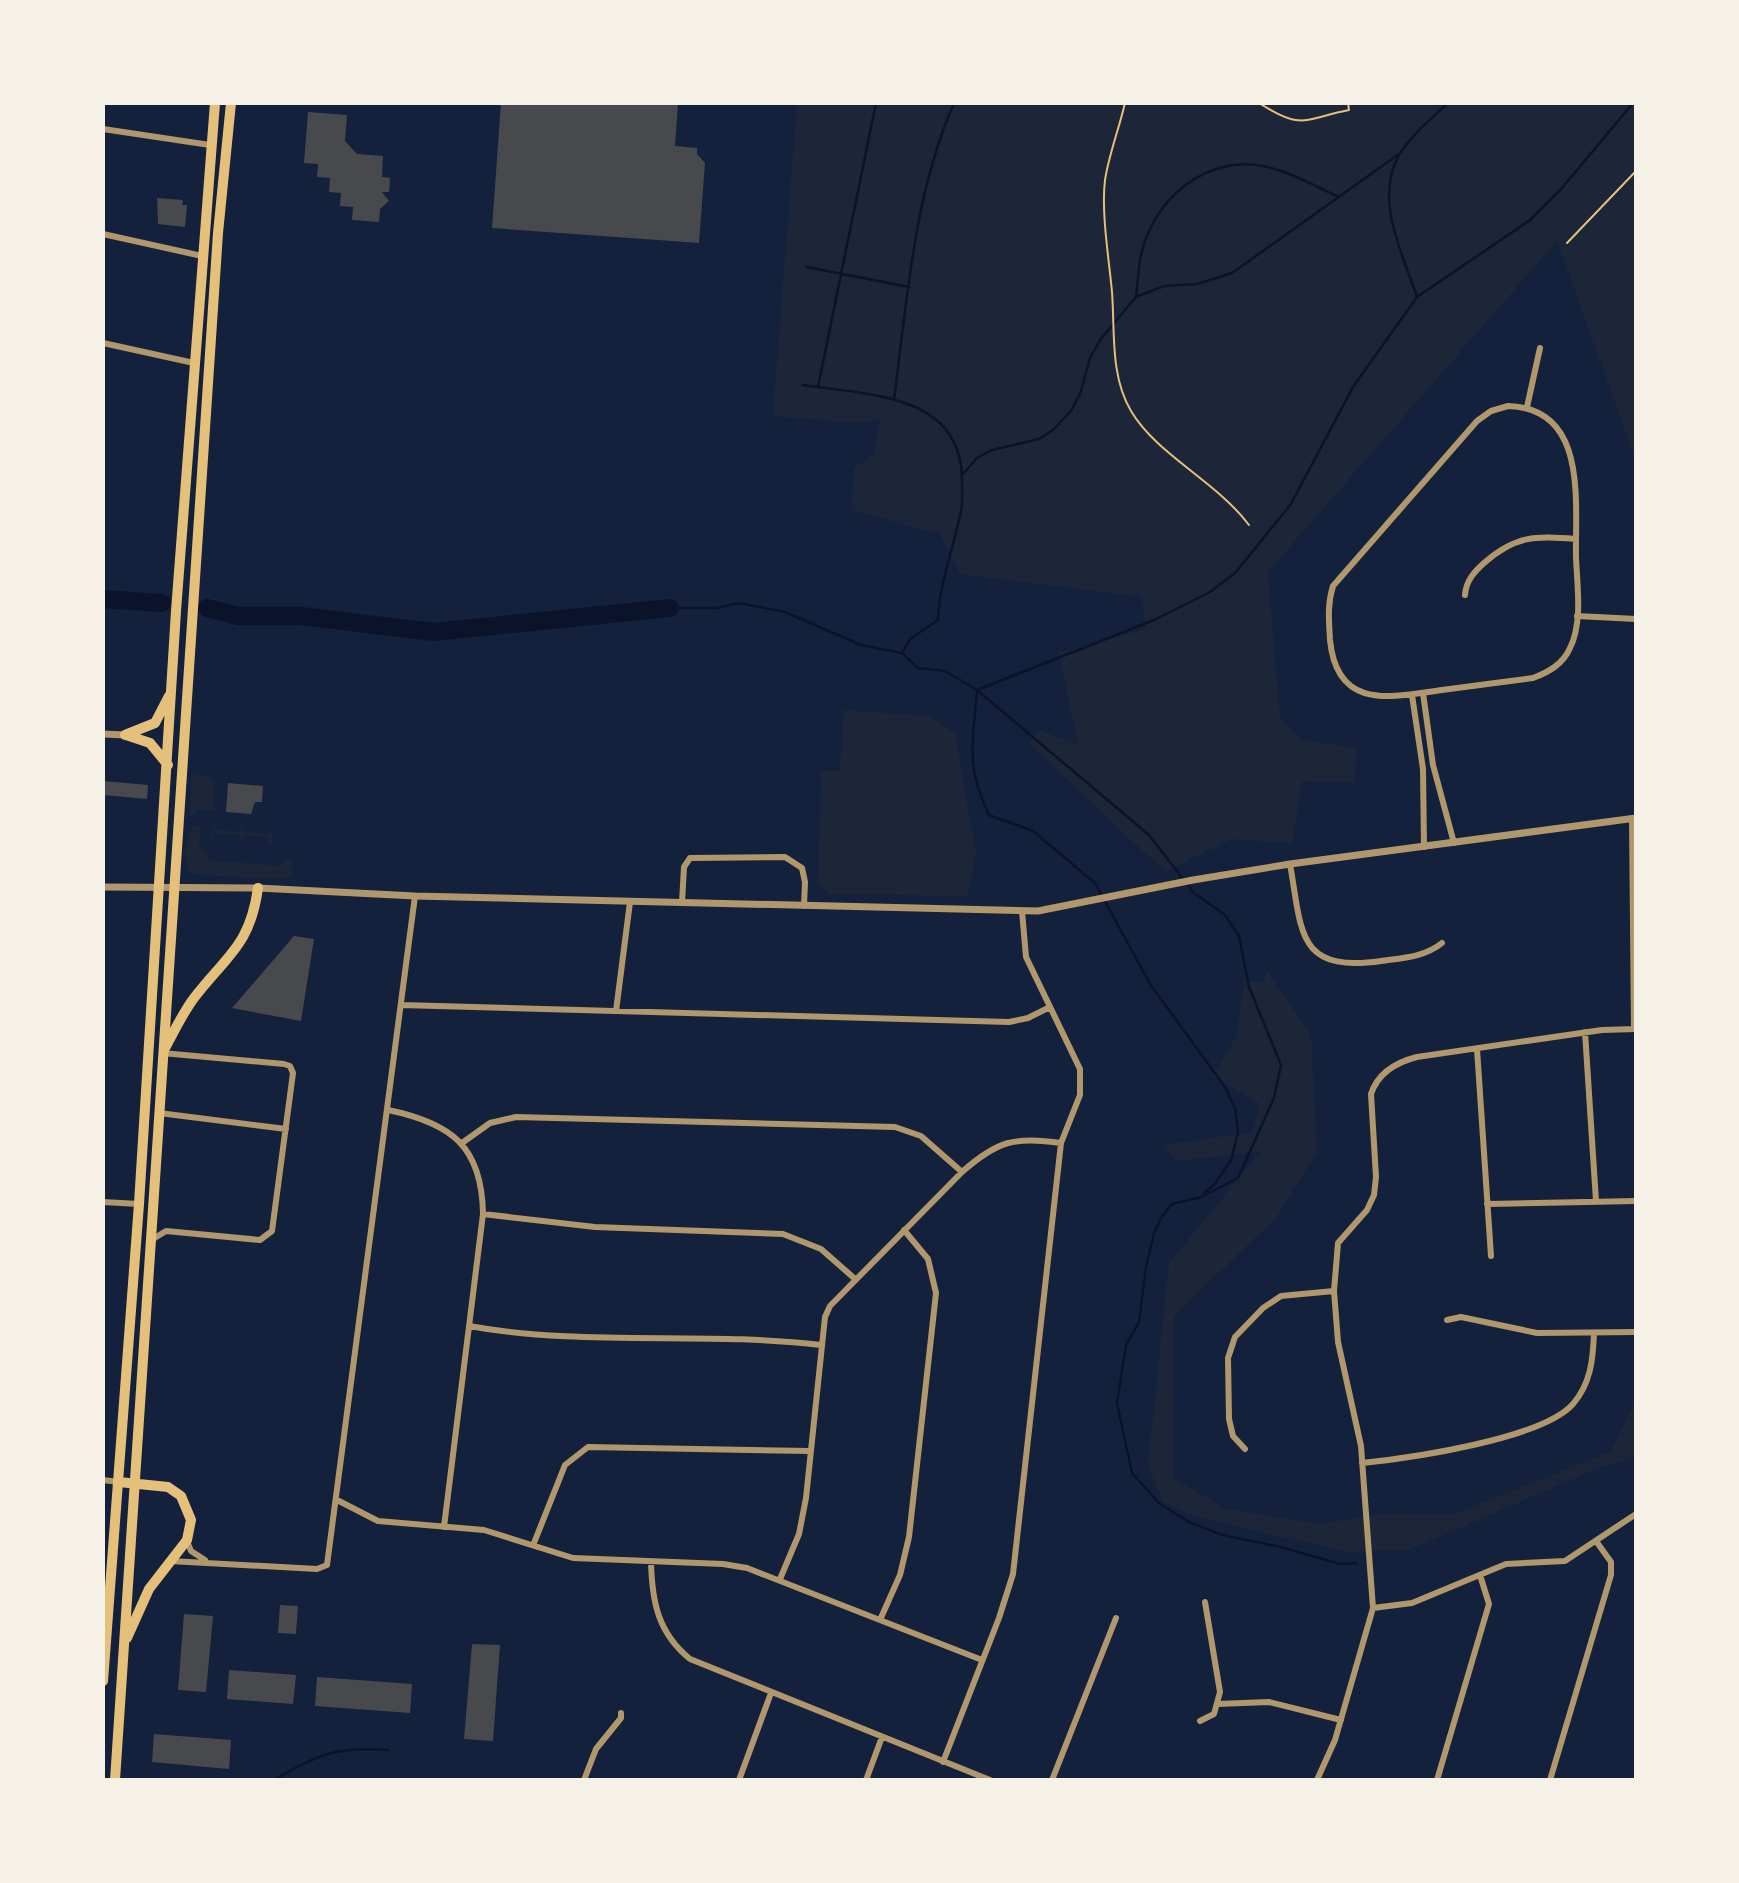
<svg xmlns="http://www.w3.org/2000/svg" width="1739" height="1883" viewBox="0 0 1739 1883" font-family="Raleway,sans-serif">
<rect width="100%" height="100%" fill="#14213d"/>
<path fill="#1d2539" d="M 797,103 L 1636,103 L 1636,461 L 1557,241 L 1268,572 L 1280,717 L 1301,739 L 1357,749 L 1354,782 L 1302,781 L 1292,843 L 1232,839 L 1165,872 L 1029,743 L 1040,730 L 1078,745 L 1059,653 L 1145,629 L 1142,597 L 960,574 L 940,534 L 851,510 L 854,468 L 874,454 L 880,419 L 858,423 L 773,416 Z
M 844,710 L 928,716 L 955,733 L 976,853 L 968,896 L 828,894 L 818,884 L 821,771 L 840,771 Z
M 196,772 L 215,780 L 214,810 L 201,810 L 190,815 L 191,774 Z
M 213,822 L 214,830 L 239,832 L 242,823 L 244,832 L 269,834 L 271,825 L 272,844 L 269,844 L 269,837 L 244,835 L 241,844 L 239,835 L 214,833 L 211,842 Z
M 194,825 L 200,826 L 199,850 L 207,852 L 207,860 L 282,866 L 283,860 L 289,858 L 293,861 L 291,875 L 286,879 L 193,875 C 180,865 184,836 194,825 Z
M 1267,970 L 1311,1035 L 1317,1153 L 1277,1216 L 1174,1317 L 1174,1479 L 1227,1509 L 1319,1524 L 1390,1513 L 1451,1515 L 1610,1452 L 1636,1400 L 1636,1451 L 1632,1458 L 1603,1466 L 1409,1550 L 1346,1552 L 1190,1515 L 1163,1502 L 1148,1465 L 1169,1263 L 1260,1152 L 1176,1161 L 1164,1145 L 1253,1132 L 1259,1103 L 1212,1076 L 1237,1036 L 1244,980 L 1264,983 Z"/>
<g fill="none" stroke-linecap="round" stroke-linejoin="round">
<path stroke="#0b132b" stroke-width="2.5" d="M 807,267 L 909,287
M 1136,297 C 1138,283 1138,269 1141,255 C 1154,197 1208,153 1268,167 C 1292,173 1315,186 1337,196
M 1417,297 C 1402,252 1374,200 1399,155 C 1411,135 1431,119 1448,103
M 803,385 C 868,395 961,393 962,479 C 962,489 963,501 961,511 C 954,547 939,583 938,620 L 910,639 L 902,653
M 818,387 L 876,103
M 894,399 C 907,301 914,194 954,103
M 962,475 L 977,458 L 992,450 L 1039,439 L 1053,430 L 1071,411 L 1080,394 L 1090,358 L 1100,340 L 1136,297 L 1164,286 L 1197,284 L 1232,273 L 1399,154
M 670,608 L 716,608 L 739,603 L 785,612 L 861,645 L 902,653 L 918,668 L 945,671 L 977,690 C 973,743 965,765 989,815 L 1033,831 L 1095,883 L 1150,984 L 1225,1087 L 1235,1108 L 1238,1133 L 1231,1160 L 1215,1184 L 1203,1194
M 1197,1198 L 1172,1204 L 1161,1218 L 1154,1233 L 1146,1267 L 1139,1322 L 1126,1345 L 1117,1403 L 1132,1473 L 1160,1504 L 1189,1522 L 1222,1535 L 1281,1547 L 1340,1564 L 1356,1563
M 1197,1199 L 1238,1178 L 1274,1098 L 1281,1065 L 1249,987 L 1239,936 L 1225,915 L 1194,893 L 1149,835 L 977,690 L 1154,620 L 1210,592 L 1235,573 L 1291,504 L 1353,387 L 1417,297 L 1530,220 L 1562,188 L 1633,103
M 273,1780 C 319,1755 334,1746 388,1750"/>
<path stroke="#0b132b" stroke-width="18" d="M 103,599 L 162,603
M 207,608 L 238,616 L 301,616 L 433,632 L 670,608"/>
</g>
<path fill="#48494c" d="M 501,103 L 678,103 L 675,146 L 697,148 L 697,154 L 705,163 L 699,243 L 492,228 Z
M 308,112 L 347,115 L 345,141 L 357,154 L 383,156 L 382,177 L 390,178 L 389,192 L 382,192 L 389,201 L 380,209 L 379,222 L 352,220 L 353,207 L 340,206 L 341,193 L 329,192 L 330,178 L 317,177 L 318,164 L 304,163 Z
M 157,198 L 183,200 L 182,205 L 187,205 L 185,227 L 158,224 Z
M 103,781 L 148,785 L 147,799 L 103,795 Z
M 228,783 L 263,786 L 262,802 L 255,802 L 251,814 L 226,812 Z
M 294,936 L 314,939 L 301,1021 L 232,1008 Z
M 280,1605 L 298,1606 L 296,1634 L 278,1633 Z
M 184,1614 L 213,1616 L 206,1692 L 178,1690 Z
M 472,1644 L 500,1645 L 493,1741 L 464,1739 Z
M 229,1670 L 296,1675 L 293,1704 L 227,1699 Z
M 317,1677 L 412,1684 L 410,1713 L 315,1706 Z
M 154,1734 L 231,1740 L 229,1769 L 152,1762 Z"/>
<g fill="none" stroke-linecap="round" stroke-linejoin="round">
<path stroke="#e5c07b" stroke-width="2" d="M 1125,103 C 1119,129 1109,154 1105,180 C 1101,212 1109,259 1112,292 C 1115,331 1110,376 1131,411 C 1157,455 1216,481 1249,525
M 1259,103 C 1303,131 1303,119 1349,110 L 1348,103
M 1567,243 L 1636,171"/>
<path stroke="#b1986c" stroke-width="6" d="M 103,129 L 210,145
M 103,234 L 202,256
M 103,343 L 194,363
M 1508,406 C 1588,408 1575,501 1576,557 C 1577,585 1583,622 1570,648 C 1563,664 1549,672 1533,678 C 1503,682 1472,686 1442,690 C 1391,697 1337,711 1330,640 C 1329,621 1327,605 1333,586 L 1477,421 L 1491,411 Z
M 1527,407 L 1540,348
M 1465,595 C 1466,581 1474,572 1484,563 C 1516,535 1535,536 1576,539
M 1577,616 L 1636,619
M 1423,693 L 1433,765 L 1454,843
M 1412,695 L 1423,769 L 1424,847
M 1632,819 L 1634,1029
M 1290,864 C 1302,931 1296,973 1381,961 C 1402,958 1425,957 1442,943
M 682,903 L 684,867 L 690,858 L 785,857 L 802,868 L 805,882 L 804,906
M 401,1005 L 1009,1022 L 1028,1018 L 1050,1007
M 616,1011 L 630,902
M 1585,1032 L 1596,1201
M 1477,1049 L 1491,1256
M 388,1110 C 451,1123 482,1146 483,1214 L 444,1527
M 159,1113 L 286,1129
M 462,1143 L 490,1123 L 516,1117 L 895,1127 L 921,1136 L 962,1172
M 103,1202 L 139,1204
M 1487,1204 L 1636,1201
M 483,1214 L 595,1227 L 783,1234 L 821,1249 L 854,1278
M 153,1239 L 166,1231 L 260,1240 L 272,1231 L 293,1073 L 290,1066 L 284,1064 L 162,1053
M 1447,1320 L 1461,1317 L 1537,1333 L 1636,1332
M 469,1326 C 584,1347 705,1331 821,1345
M 1245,1449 L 1233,1436 L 1229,1419 L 1228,1358 L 1235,1337 L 1263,1308 L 1281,1296 L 1334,1291
M 1362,1463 C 1411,1458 1542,1439 1573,1404 C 1591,1383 1593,1359 1594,1333
M 103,1480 L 119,1482
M 337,1500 L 378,1521 L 484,1530 L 573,1558 L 723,1564 L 747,1568 L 982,1660
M 187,1541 L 191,1551 L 205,1560
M 534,1543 L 565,1465 L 588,1447 L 809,1451
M 170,1561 L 317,1569 L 327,1565 L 415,896
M 651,1562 C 652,1602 658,1633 690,1659 L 990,1780
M 780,1579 L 799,1534 L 806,1498 L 825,1317 L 830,1306 L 962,1172 C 997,1141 1015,1136 1061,1143
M 1373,1608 L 1412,1603 L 1506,1564 L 1565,1561 L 1636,1514
M 880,1620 L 900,1575 L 909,1537 L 936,1293 L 928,1259 L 904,1230
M 1217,1704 L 1269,1702 L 1341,1720
M 1200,1721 L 1214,1714 L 1220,1692 L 1205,1602
M 943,1762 L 999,1618 L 1013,1574 L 1061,1143 L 1080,1095 L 1080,1069 L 1026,957 L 1022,911
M 584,1780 L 596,1749 L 621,1718 L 621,1713
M 739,1780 L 771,1693
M 866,1780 L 882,1737
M 1052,1780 L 1116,1618
M 1317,1780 L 1335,1740 L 1373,1608 L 1361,1446 L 1338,1342 L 1334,1291 L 1338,1243 L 1367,1210 L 1374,1195 L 1376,1177 L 1371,1094 C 1378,1073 1397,1062 1417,1057 L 1602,1030 L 1636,1029
M 1437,1780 L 1489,1604 L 1480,1575
M 1550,1780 L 1611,1575 L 1611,1562 L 1596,1541"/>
<path stroke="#b1986c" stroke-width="7" d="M 103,734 L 125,735
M 103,887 L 258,888 L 415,896 L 1038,911 L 1193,880 L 1290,864 L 1636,818"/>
<path stroke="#e5c07b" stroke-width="10" d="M 125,735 L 155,723 L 169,696
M 126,735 L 150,743 L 168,765
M 164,1050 C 174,1032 182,1014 194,998 C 227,955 250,946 258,888
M 119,1482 L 168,1487 L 181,1496 L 191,1520 L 187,1540 L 149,1589 L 127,1638
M 103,1681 L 139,1204 L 176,611 L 215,103
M 115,1780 L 218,233 L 231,103"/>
</g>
<rect width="1739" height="1883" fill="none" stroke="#f6f1e7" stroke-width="210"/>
</svg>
